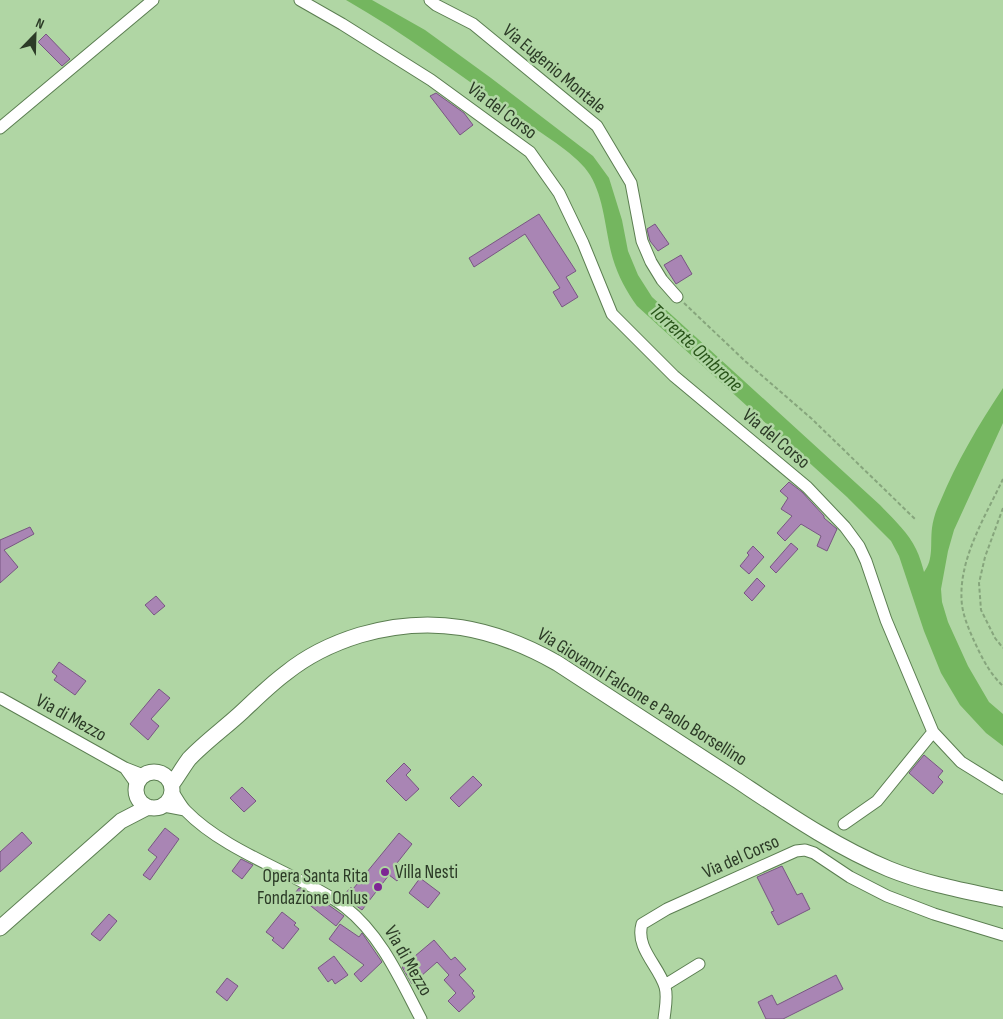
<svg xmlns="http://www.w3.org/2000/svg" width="1003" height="1019" viewBox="0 0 1003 1019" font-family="'Sofia Sans Condensed',sans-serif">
<rect width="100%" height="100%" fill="#b0d6a4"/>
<path fill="#74b65f" d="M 346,0 L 372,0 L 425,30 L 491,78 L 593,156 L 609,178 L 622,220 L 628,251 L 638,275 L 652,297 L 880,505 C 893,519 908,532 916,549 C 920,557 922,565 924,572 C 934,559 930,544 932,528 C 933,520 936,510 940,502 C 956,463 979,424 1003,388 L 1003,423 L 954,530 L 948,551 L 941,589 L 942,602 L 948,622 L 968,666 L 989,702 L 1003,714 L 1003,746 L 986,733 L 960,705 L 941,673 L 924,631 L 899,556 L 891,541 L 847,497 L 637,306 C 627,292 618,276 613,259 C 605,232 605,200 590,175 C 579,156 544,135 525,122 C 467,80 409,36 346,0 Z"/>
<path fill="#a985b4" stroke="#785682" d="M 46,34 L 70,59 L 62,66 L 38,42 Z
M 436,93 L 464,113 L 473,125 L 460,135 L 430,96 Z
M 539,214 L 576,271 L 566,277 L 578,297 L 562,307 L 553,292 L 560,288 L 525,234 L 474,267 L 469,258 Z
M 655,224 L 669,244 L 658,251 L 650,241 L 647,229 Z
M 681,255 L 692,274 L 676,284 L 664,265 Z
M 789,482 L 802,492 L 824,516 L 824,518 L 837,529 L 827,551 L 817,546 L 821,536 L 801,524 L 785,541 L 777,533 L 792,516 L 781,509 L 788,498 L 780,491 Z
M 30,527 L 34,534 L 4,550 L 18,567 L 0,583 L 0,540 Z
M 791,543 L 798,549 L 776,573 L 770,567 Z
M 753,546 L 764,557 L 749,574 L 740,566 L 749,555 L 747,553 Z
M 757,578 L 765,586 L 752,601 L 744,593 Z
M 156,596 L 165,606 L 154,615 L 145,605 Z
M 59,662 L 86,681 L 75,695 L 54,680 L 57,676 L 52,672 Z
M 159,689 L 170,698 L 151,719 L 159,726 L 148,740 L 130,724 Z
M 924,755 L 943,771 L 938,777 L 943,782 L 933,794 L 909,773 Z
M 404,763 L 411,770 L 406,775 L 419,789 L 406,801 L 386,781 Z
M 473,776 L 482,785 L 459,807 L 450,798 Z
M 242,787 L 256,801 L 244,812 L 230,798 Z
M 165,828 L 179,839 L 150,880 L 143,875 L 157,857 L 148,850 Z
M 22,832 L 32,843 L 0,872 L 0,852 Z
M 399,833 L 412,844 L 397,863 L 406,870 L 397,881 L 389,875 L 362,910 L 343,896 L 351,887 L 353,889 Z
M 241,859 L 253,865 L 242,879 L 232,871 Z
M 782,866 L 797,895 L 802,893 L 810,909 L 778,925 L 771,912 L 774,911 L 757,877 Z
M 420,878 L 440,893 L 428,908 L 409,893 Z
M 299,888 L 330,906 L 344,916 L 336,926 L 302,899 L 299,902 L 292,897 Z
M 282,912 L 296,923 L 294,925 L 299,929 L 283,949 L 272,940 L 274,938 L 266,932 Z
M 109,914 L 117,921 L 100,941 L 91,934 Z
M 340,924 L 359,937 L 362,933 L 382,962 L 361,982 L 354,974 L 364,965 L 329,939 Z
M 434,940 L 451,960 L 455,957 L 466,969 L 459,975 L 474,991 L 472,993 L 475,997 L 459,1012 L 448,1001 L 456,993 L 444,980 L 449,975 L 437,962 L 412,984 L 402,967 Z
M 334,956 L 348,975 L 335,984 L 332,979 L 328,982 L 318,968 Z
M 836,975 L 843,989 L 783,1019 L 766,1019 L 758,1002 L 772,995 L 777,1005 Z
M 227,978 L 238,986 L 227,1001 L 216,992 Z"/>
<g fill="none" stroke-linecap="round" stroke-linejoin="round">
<defs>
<path id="minor" d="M 300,0 L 342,24 L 431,80 L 530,152 L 559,193 L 583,243 L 612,314 L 674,376 L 807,487 L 845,527 L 859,546 L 866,561 L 886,620 L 933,732 L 961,762 L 1003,788
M 430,0 L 436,5 L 473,24 L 597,126 L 631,183 L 642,241 L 651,262 L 662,280 L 677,297
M 0,128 L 153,0
M 0,698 L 125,768 L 143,775
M 125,768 L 137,785
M 173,792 C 177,798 181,806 186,811 C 215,841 262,861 299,880 C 314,888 331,896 345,907 C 381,935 400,979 421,1019
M 164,806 L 185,810
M 844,824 L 877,801 L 933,732
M 665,985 L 699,964
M 664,1019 C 665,1009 668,997 665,987 C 659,966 635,948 642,924 L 667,909 L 796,851 L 805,850 L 814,853 L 850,877 L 887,896 L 934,914 L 1003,935"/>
<path id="major" d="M136 790a18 18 0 1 1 36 0a18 18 0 1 1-36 0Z
M 172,784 C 178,776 183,767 189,759 C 205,742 226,727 243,711 C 257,698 271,684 286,673 C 307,656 334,643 360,635 C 432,614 493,627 557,663 C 617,702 676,741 735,779 C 785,812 834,846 889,869 C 926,884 965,891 1003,899
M 0,928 L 121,821 L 148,807"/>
</defs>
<use href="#minor" stroke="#5b7e51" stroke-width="13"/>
<use href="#major" stroke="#5b7e51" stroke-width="17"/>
<path stroke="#86a57c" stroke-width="2" stroke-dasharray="4 2.5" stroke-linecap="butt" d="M 684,303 L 745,361 L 812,419 L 915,519
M 1003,479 C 985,517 957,561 962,605 C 964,619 970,632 976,645 C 983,660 991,675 1003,686
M 1003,508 L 985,557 L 979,583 L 981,610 L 995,638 L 1003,648"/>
<use href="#minor" stroke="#fff" stroke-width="11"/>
<use href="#major" stroke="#fff" stroke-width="15"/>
</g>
<g fill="#7e2694" stroke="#b0d6a4" stroke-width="2">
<circle cx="385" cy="872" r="5"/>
<circle cx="378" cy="887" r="5"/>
</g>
<g text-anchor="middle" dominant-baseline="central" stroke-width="5" stroke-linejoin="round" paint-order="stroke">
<g font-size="19" fill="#2c3b27" stroke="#b0d6a4">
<text transform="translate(554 69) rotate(40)">Via Eugenio Montale</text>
<text transform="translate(502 111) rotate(37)">Via del Corso</text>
<text transform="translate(776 439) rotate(40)">Via del Corso</text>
<text transform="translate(642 697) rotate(32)">Via Giovanni Falcone e Paolo Borsellino</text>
<text transform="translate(71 718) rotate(29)">Via di Mezzo</text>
<text transform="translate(741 857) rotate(-24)">Via del Corso</text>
<text transform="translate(408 961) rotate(60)">Via di Mezzo</text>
</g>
<g font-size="19" fill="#2c3b27" stroke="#b0d6a4" text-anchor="start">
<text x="395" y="872">Villa Nesti</text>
<text x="368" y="876" text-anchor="end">Opera Santa Rita<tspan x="368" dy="22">Fondazione Onlus</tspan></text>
</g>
<g font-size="20" font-style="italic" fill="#285419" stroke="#b0d6a4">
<text transform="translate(696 348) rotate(43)">Torrente Ombrone</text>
</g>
</g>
<g transform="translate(35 35) rotate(23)" stroke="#b0d6a4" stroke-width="4" paint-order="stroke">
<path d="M0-4L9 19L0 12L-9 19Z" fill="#2c3b27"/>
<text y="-8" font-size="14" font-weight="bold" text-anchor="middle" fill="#2c3b27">N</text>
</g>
</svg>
